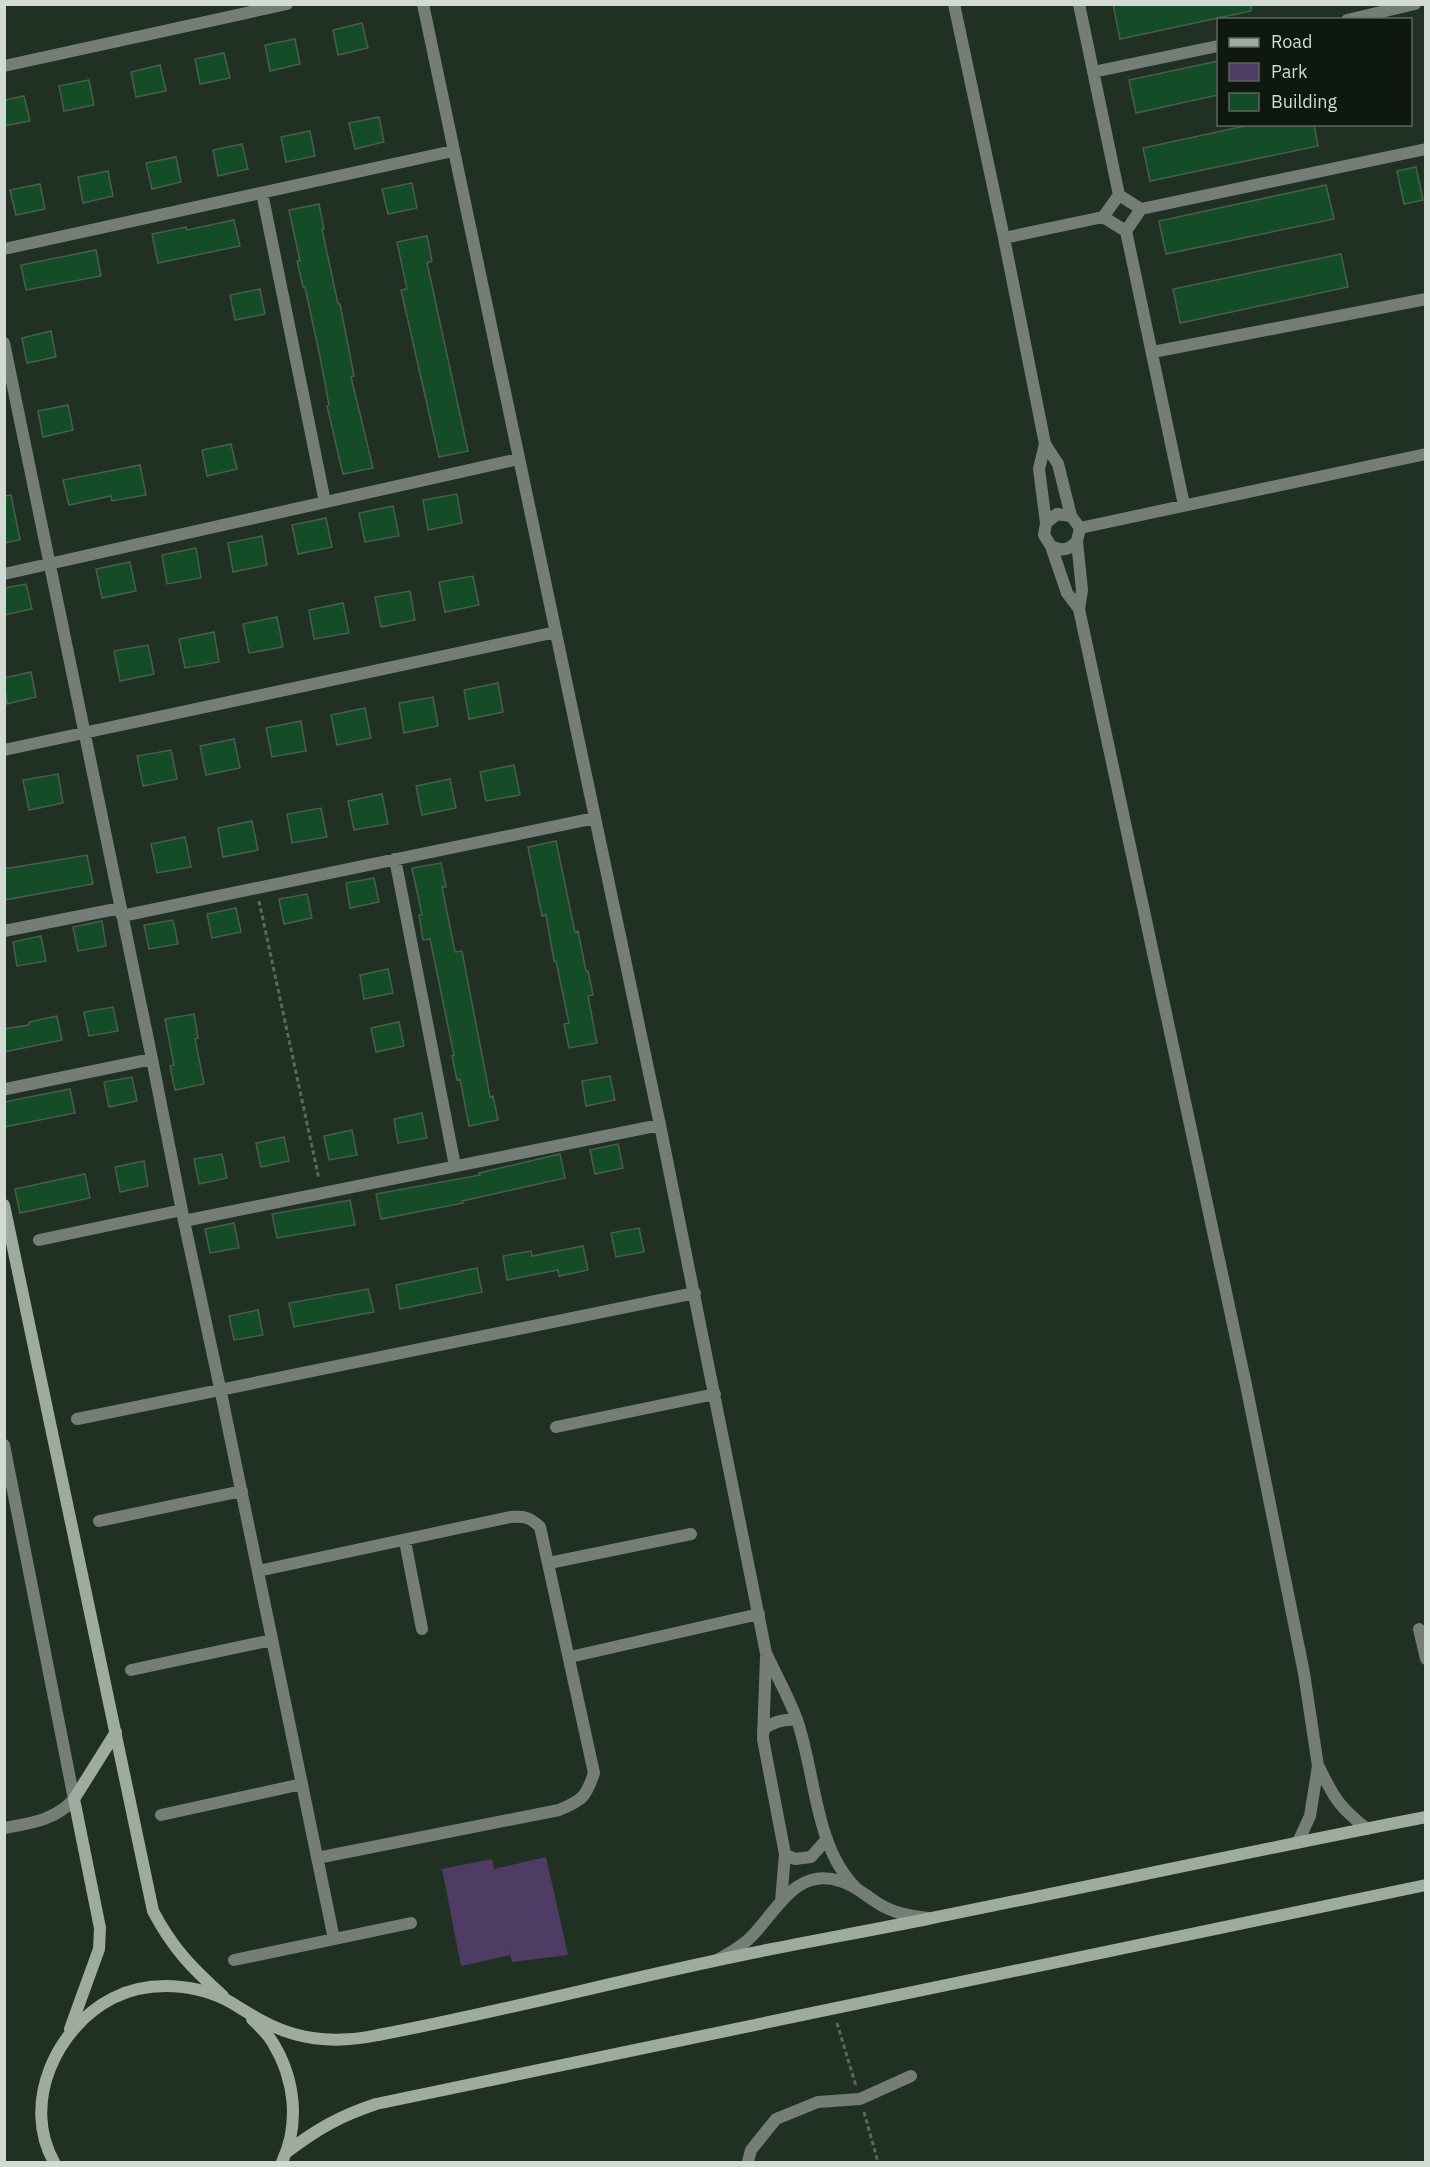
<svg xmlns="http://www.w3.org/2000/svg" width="1430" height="2167" viewBox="0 0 1430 2167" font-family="'IBM Plex Sans',sans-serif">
<rect width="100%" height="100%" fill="#203124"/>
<path fill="#4f3c65" d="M 546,1857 L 568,1955 L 512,1962 L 508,1945 L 510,1955 L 461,1966 L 442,1869 L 492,1859 L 494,1869 Z"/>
<path fill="#144c27" stroke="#4a5d4e" stroke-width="1.5" d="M 1113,4 L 1251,4 L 1251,11 L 1120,39 Z
M 362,23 L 368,48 L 338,55 L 333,30 Z
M 295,39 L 300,64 L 270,71 L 265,45 Z
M 224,53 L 230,78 L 200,84 L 195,59 Z
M 1218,61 L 1218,95 L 1136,113 L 1129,80 Z
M 160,65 L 166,91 L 136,97 L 131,72 Z
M 89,80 L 94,105 L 64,111 L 59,86 Z
M 24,96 L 30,121 L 4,126 L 4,100 Z
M 379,117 L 384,142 L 355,149 L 349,123 Z
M 1254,124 L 1314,124 L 1318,146 L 1150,181 L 1143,148 Z
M 310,131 L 315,156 L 286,162 L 281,137 Z
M 242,144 L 248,169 L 218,176 L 213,150 Z
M 176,157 L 181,182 L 152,189 L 146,163 Z
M 1416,167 L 1423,200 L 1404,204 L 1397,171 Z
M 108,171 L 113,196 L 83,203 L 78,177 Z
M 412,183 L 417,208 L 388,214 L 382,189 Z
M 40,184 L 45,209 L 16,215 L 10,190 Z
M 1326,185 L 1334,219 L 1166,254 L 1159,221 Z
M 319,204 L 324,229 L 322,229 L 338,304 L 340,304 L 354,376 L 351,377 L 373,468 L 343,474 L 327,406 L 329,405 L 320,357 L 305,287 L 303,287 L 297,261 L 300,261 L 289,210 Z
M 234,220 L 240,246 L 158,263 L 152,234 L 186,227 L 187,230 Z
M 427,236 L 432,261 L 427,263 L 468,451 L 439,457 L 401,290 L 407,289 L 397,242 Z
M 96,250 L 101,276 L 26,290 L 21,265 Z
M 1341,254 L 1348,287 L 1180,323 L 1173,289 Z
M 260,289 L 265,314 L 235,320 L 230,295 Z
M 51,331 L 56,357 L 27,363 L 22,338 Z
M 68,405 L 73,430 L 43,437 L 38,411 Z
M 231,444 L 237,469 L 207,476 L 202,450 Z
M 140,465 L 146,495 L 112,501 L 111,496 L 69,505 L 63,480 Z
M 457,494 L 462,523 L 428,530 L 423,500 Z
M 11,495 L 20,540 L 4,543 L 4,496 Z
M 393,506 L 399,536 L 365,542 L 359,513 Z
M 326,518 L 332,547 L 298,554 L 292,525 Z
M 262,536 L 267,565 L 233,572 L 228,543 Z
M 196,548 L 201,578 L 167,584 L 162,555 Z
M 130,562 L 136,591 L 102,598 L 96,569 Z
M 473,576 L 479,605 L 445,612 L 439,582 Z
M 26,584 L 32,609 L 4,615 L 4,588 Z
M 410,591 L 415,620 L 381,627 L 375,597 Z
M 343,603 L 349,633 L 314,639 L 309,610 Z
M 277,617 L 283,647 L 249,653 L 243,624 Z
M 214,632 L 219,662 L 185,668 L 179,639 Z
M 148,645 L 154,674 L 120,681 L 114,651 Z
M 31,672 L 36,697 L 7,704 L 4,678 Z
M 498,683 L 503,712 L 469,719 L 464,690 Z
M 433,697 L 438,726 L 404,733 L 399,703 Z
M 365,708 L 371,738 L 337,745 L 331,715 Z
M 301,721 L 306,751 L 272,757 L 266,728 Z
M 234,739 L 240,768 L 206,775 L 200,746 Z
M 171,750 L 177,779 L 143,786 L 137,756 Z
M 514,765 L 520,795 L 486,801 L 480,772 Z
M 58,774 L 63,803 L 29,810 L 23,780 Z
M 450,779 L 456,808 L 422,815 L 416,786 Z
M 382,794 L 388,824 L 354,830 L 348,801 Z
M 321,808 L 327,837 L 292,843 L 287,814 Z
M 252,821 L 258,850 L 223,857 L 218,828 Z
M 185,837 L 191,867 L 157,873 L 151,844 Z
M 556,841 L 575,932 L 578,931 L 586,971 L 588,971 L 593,995 L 588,996 L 597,1043 L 569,1048 L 564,1024 L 569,1023 L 556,961 L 554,961 L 546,915 L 542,916 L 528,847 Z
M 87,855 L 93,884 L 4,900 L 4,869 Z
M 441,863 L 446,887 L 442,887 L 455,952 L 462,951 L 490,1097 L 493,1096 L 498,1120 L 469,1126 L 460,1079 L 457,1080 L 452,1056 L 454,1055 L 430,939 L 423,940 L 419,915 L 422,915 L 412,868 Z
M 374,878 L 379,902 L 350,908 L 346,883 Z
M 307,894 L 312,918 L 284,924 L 279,899 Z
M 236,908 L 241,932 L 212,938 L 207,914 Z
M 173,920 L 178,944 L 149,949 L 144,925 Z
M 102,921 L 106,946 L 78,951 L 73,927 Z
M 41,936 L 46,961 L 17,966 L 13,942 Z
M 388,969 L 393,993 L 364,999 L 360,975 Z
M 113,1007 L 118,1031 L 89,1036 L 84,1012 Z
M 194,1014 L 198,1038 L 195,1039 L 204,1084 L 175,1090 L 170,1066 L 174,1065 L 165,1019 Z
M 57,1016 L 62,1040 L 4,1052 L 4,1029 L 29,1025 L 29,1022 Z
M 399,1022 L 404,1046 L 376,1052 L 371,1028 Z
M 610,1076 L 615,1100 L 586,1106 L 582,1081 Z
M 132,1077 L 137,1101 L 109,1107 L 104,1082 Z
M 70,1089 L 75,1113 L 4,1127 L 4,1102 Z
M 422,1113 L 427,1138 L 398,1143 L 394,1119 Z
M 352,1130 L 357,1155 L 329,1160 L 324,1136 Z
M 284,1137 L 289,1161 L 261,1167 L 256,1143 Z
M 618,1144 L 623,1168 L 595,1174 L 590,1150 Z
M 222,1154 L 227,1178 L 199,1184 L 194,1159 Z
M 560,1154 L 565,1178 L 462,1201 L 463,1203 L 381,1219 L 376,1194 L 480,1175 L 479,1173 Z
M 144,1161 L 148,1186 L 120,1192 L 115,1167 Z
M 85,1174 L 90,1198 L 20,1213 L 15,1189 Z
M 350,1200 L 355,1225 L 277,1238 L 272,1214 Z
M 234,1223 L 239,1248 L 210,1253 L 205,1229 Z
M 639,1228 L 644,1252 L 616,1257 L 611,1233 Z
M 583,1246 L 588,1270 L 559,1276 L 558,1270 L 507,1280 L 503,1256 L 531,1251 L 532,1256 Z
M 477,1268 L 482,1292 L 400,1309 L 396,1285 Z
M 368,1289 L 374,1312 L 294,1327 L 289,1303 Z
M 258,1310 L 263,1335 L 234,1340 L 229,1316 Z"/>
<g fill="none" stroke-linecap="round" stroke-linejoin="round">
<path stroke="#5a695d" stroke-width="3" stroke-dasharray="4.5 3" stroke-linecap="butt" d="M 259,901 L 319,1179
M 837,2023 L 856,2086
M 864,2112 L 878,2162"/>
<path stroke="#757e76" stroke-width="12" d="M 423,4 L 660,1125 L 766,1653 C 776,1675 789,1697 797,1720 C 816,1774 814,1846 856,1888
M 954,4 L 1004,238 L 1045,444 L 1058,464 L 1071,516 L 1080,528 L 1077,541 L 1082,590 L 1079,609 L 1246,1385 L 1304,1673 L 1318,1766 L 1310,1816 L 1298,1842
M 1079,4 L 1119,195 L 1141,209 L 1426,149
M 1347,20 L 1415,4
M 4,66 L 287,4
M 1093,72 L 1218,46
M 262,193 L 325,502
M 1103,217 L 1126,231 L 1184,505
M 1126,231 L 1141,209
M 1004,238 L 1103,217 L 1119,195
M 4,249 L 453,151
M 4,343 L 152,1059 L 184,1221 L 220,1388 L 334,1939
M 1153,352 L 1426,299
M 1045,444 L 1039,469 L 1046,523 L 1044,535 L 1051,546 L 1067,593 L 1079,609
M 1046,523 L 1057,514 L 1071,516
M 1080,528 L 1426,454
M 1051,546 C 1061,552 1070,550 1077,541
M 4,574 L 518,459
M 4,750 L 556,632
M 395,859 L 455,1166
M 122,916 L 595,818
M 4,931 L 121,908
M 6,1089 L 152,1059
M 184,1221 L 660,1125
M 39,1240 L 182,1210
M 77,1419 L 695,1293
M 556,1427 L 715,1394
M 4,1445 L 74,1799 C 56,1820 31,1823 4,1828
M 99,1521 L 242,1491
M 405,1541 L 422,1629
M 549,1563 L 691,1534
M 258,1571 L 510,1517 C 524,1516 530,1517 540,1527 L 594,1773 C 586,1797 583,1800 559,1810 L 317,1858
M 1419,1629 L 1426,1659
M 570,1657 L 759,1614
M 766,1657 L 763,1739 L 785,1854 L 781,1902
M 131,1670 L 272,1640
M 763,1730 C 773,1721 784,1719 797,1720
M 1319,1767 C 1334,1798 1339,1807 1367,1829
M 161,1815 L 302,1784
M 785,1854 L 795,1859 L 811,1857 L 827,1839
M 719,1959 C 729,1953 741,1947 750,1938 C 776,1913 795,1866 840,1881 C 854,1885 864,1894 876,1902 C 892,1913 910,1916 928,1918
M 234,1960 L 411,1923
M 748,2162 L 751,2150 L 776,2119 L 818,2102 L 860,2099 L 911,2076"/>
<path stroke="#9eaca0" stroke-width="12" d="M 4,1205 L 153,1911 C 173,1949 192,1968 223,1996
M 252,2019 C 259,2026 268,2034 273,2043 C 295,2079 300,2124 282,2162
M 70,2029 L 99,1949 L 100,1928 L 74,1799 L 116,1732
M 287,2152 C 317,2129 340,2116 376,2104 L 1426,1885
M 54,2162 C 21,2104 56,2027 113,1998 C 149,1980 197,1983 232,2003 C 251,2015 272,2028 294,2034 C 322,2042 350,2041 378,2035 C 500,2012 620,1980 742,1955 C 805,1942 868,1931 932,1918 C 1096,1885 1261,1849 1426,1817"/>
</g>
<rect width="1430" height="2167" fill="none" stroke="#d1dbd3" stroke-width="12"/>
<rect x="1217" y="18" width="195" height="108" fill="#0f1711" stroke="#5d655f" stroke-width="1.5"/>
<rect x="1229" y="38" width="30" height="9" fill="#9eaca0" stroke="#5d655f" stroke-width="1.5"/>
<text x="1271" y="48" font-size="18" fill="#d1dbd3">Road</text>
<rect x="1229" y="63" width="30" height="18" fill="#4f3c65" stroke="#5d655f" stroke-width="1.5"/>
<text x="1271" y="78" font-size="18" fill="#d1dbd3">Park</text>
<rect x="1229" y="93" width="30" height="18" fill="#144c27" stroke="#5d655f" stroke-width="1.5"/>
<text x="1271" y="108" font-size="18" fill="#d1dbd3">Building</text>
</svg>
